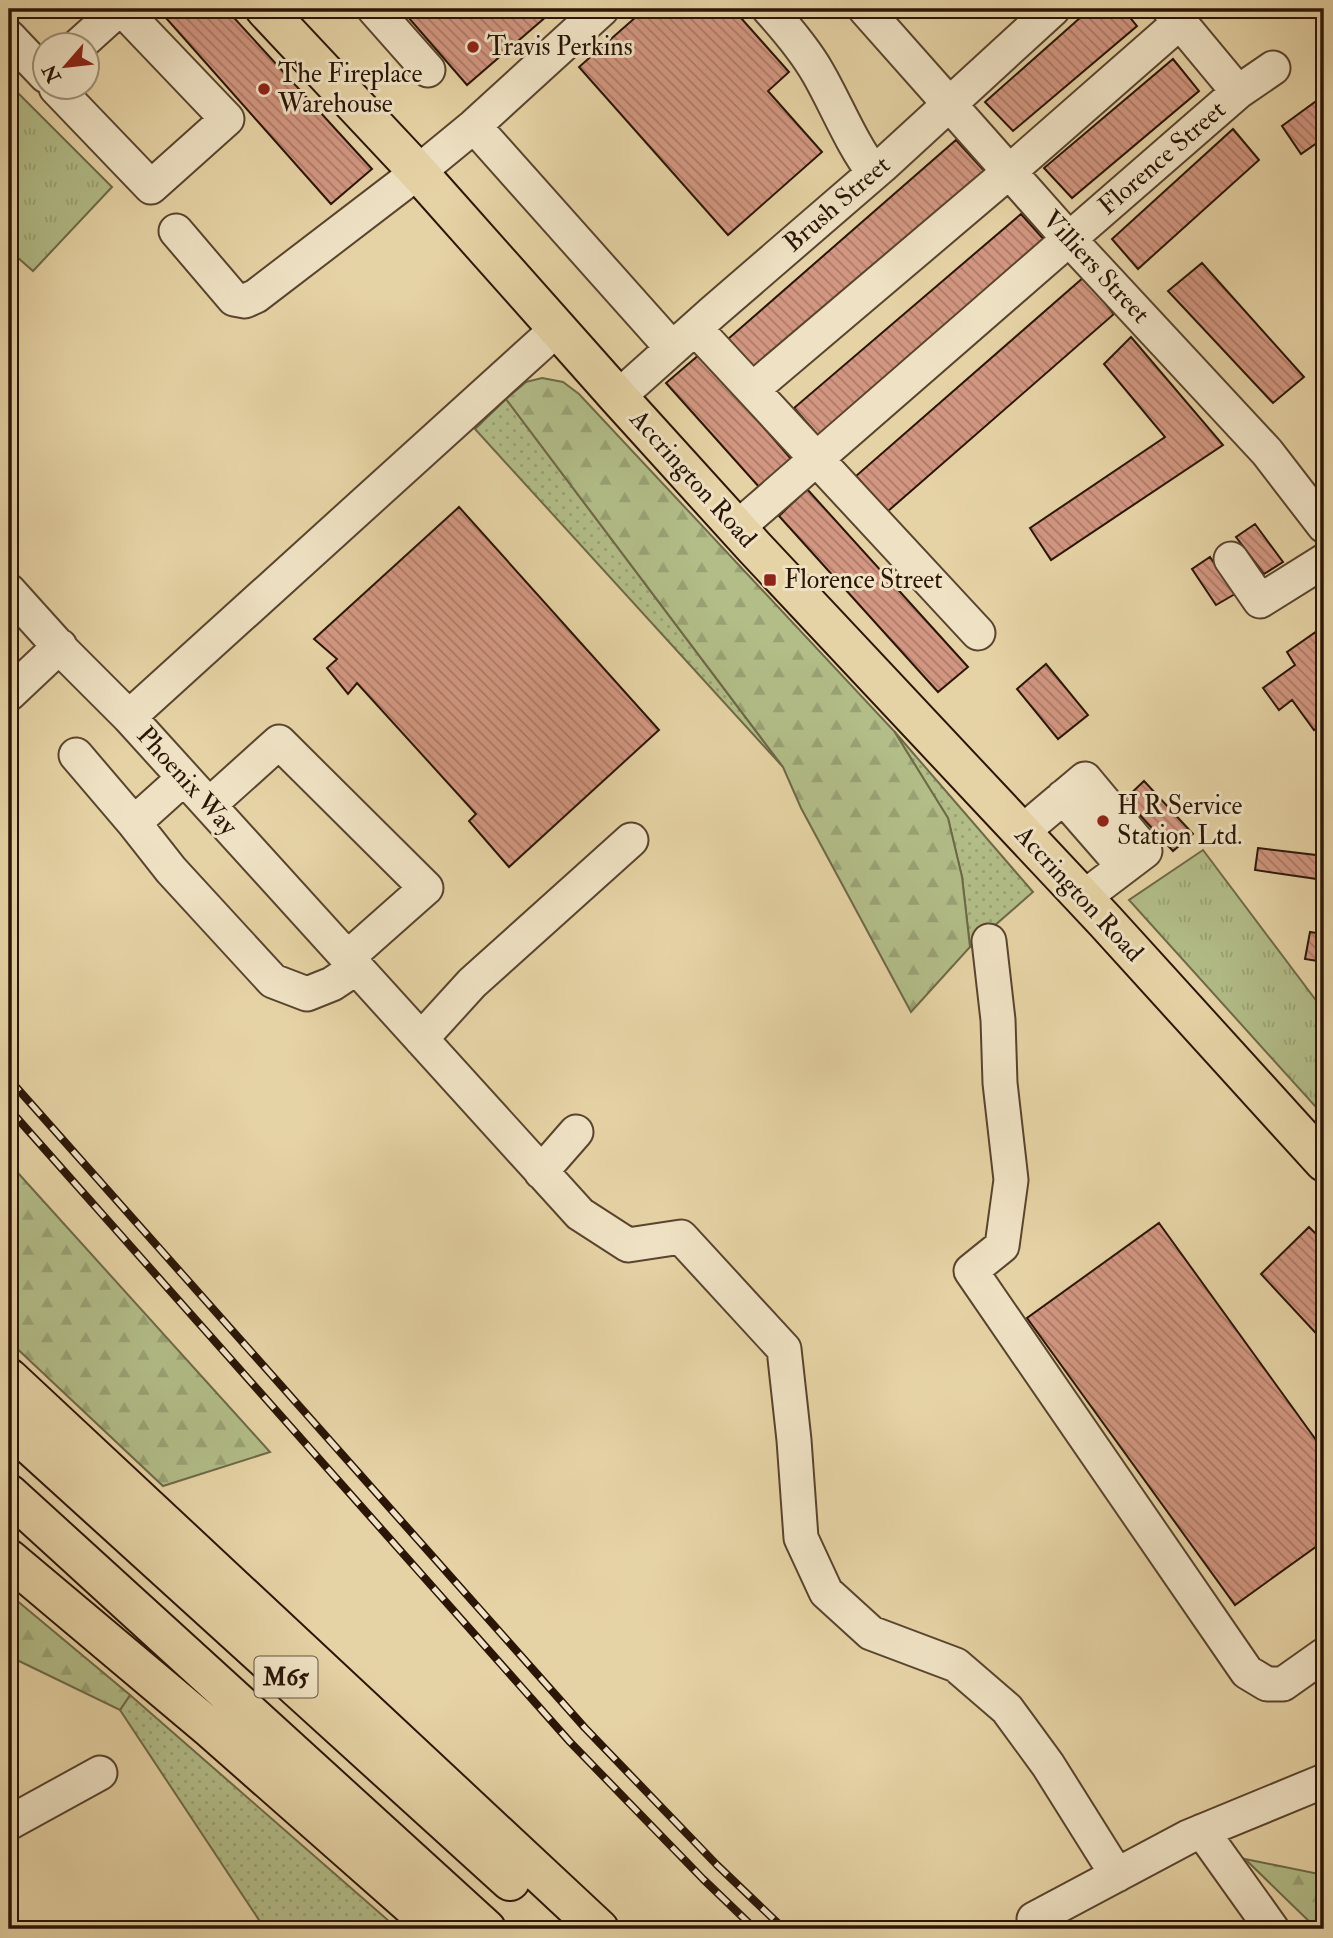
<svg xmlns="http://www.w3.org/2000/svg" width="1333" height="1938" viewBox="0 0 1333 1938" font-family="'IM FELL Double Pica',serif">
<defs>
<pattern id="grass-dots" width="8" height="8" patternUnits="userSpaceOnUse" patternTransform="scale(1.75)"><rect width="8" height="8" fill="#b2bd88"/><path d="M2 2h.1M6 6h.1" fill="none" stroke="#99a274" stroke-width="1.8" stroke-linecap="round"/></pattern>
<pattern id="forest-firs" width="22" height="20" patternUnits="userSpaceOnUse" patternTransform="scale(1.75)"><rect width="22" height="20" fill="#b2bd88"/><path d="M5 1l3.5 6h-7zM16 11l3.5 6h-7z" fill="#99a274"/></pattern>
<pattern id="park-tufts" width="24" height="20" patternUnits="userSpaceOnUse" patternTransform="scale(1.75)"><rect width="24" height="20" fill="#b2bd88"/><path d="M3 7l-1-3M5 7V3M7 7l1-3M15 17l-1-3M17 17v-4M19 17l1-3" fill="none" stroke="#99a274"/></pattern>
<pattern id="building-back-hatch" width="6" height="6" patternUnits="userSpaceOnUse" patternTransform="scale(1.75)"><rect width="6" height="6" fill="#d39781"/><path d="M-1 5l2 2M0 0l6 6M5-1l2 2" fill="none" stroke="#ab7a68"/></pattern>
</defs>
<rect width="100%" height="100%" fill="#e6d3a5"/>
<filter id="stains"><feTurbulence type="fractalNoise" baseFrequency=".00286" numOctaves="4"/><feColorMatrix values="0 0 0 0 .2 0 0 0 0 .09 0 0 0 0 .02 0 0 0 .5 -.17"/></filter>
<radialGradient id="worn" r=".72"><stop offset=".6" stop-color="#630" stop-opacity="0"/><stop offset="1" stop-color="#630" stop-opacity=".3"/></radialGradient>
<path fill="url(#grass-dots)" stroke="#6e6947" stroke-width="2" d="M 506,399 L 783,767 L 475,429 Z
M 894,731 L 1033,892 L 970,947 L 962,877 L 948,819 Z
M 130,1695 L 398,1929 L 267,1929 L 261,1923 L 120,1710 Z"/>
<path fill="url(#forest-firs)" stroke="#6e6947" stroke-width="2" d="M 542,378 L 563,382 L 579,394 L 894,731 L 948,818 L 962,877 L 970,947 L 911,1012 L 801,808 L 783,767 L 506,399 L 526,382 Z
M 9,1163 L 270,1452 L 163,1486 L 9,1341 Z
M 9,1594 L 130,1695 L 120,1710 L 19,1661 L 9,1667 Z
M 1245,1859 L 1324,1875 L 1324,1929 L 1317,1929 Z"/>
<path fill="url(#park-tufts)" stroke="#6e6947" stroke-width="2" d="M 9,84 L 112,187 L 33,271 L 9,250 Z
M 1203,850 L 1324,1011 L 1324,1116 L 1129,900 Z"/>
<path fill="url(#building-back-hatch)" stroke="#2a1506" stroke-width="2" d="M 158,9 L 226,9 L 372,169 L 331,204 Z
M 401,9 L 555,9 L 467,85 Z
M 645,9 L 733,9 L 789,72 L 768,91 L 822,152 L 728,235 L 579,67 Z
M 1090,9 L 1123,9 L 1137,26 L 1013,131 L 985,102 Z
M 1173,59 L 1199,91 L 1072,198 L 1044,168 Z
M 1319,99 L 1324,108 L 1324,138 L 1301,154 L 1282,126 Z
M 1233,129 L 1259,160 L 1138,269 L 1112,239 Z
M 956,140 L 988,175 L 756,371 L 728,339 Z
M 1021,214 L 1047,243 L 821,439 L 794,408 Z
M 1202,263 L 1304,377 L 1273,403 L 1168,291 Z
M 1084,277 L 1114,314 L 887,512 L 856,476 Z
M 1131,337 L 1223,445 L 1051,560 L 1030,528 L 1165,437 L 1104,364 Z
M 700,354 L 792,460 L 760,488 L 666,383 Z
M 807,489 L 968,667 L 938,692 L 779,516 Z
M 459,507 L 659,730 L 509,867 L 469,821 L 476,814 L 357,683 L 348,694 L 327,668 L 337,659 L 314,639 Z
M 1255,524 L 1283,562 L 1264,574 L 1236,537 Z
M 1210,557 L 1235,594 L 1216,605 L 1192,569 Z
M 1320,629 L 1324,635 L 1324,648 L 1318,652 L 1324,660 L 1324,723 L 1314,730 L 1292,700 L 1279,710 L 1263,688 L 1295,665 L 1287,652 Z
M 1046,664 L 1088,715 L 1058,739 L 1017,689 Z
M 1144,781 L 1193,834 L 1173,851 L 1125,799 Z
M 1258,848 L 1324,856 L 1324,880 L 1255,870 Z
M 1310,932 L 1324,934 L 1324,962 L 1305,959 Z
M 1159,1223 L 1324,1451 L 1324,1541 L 1235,1605 L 1027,1318 Z
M 1309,1227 L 1324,1242 L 1324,1342 L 1261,1274 Z"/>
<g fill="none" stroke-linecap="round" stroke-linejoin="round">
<defs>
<path id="minor" d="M 374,9 L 428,70
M 769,9 C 787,29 805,50 818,73 C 837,106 851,143 874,173
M 865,9 L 1069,239 L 1267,452 L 1324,526
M 1169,9 L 1238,92
M 9,37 L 46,76
M 78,46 L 119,9
M 56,88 L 151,187 L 227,119 L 122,9
M 474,126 L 672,348
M 176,231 L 234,299 L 245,301 L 256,296 L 418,172 L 474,126 L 602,9
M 558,328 L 129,717 L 580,1214 L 628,1245 L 681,1237 L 784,1349 L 794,1440 L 801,1538 L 826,1592 L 871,1633 L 956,1665 L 1007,1709 L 1048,1765 L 1117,1875
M 695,328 L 978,633
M 753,389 L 1010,171 L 1180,22
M 618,397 L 713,312 L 882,166 L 1053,9
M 737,528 L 1238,92 L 1273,68
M 1231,559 L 1260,601 L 1324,561
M 9,591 L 64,652 L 129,717
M 9,694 L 60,646
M 76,755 L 134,823
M 184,778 L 134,823 L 171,870 L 273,981 L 307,994 L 332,984 L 356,968
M 1063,797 L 1124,867
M 209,805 L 279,742 L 426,888 L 347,958
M 1022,832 L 1085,779 L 1145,851 L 1083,898
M 989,941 L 998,1020 L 1000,1083 L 1011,1180 L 1002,1246 L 971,1271 L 1247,1672 L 1267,1684 L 1283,1684 L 1324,1655
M 421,1039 L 472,983 L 631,840
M 541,1172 L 576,1132
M 9,1823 L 100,1773
M 1202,1831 L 1272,1929
M 1034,1919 L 1188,1837 L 1324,1781"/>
<path id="major" d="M 265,9 L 418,172 L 618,397 L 754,547 L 1105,921 L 1324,1162"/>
<path id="highway" d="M 9,1378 L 599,1929
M 9,1426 L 510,1881
M 9,1494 L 486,1929
M 9,1559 L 211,1729 L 438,1929"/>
</defs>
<use href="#minor" stroke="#59442e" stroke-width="37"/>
<use href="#major" stroke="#2a1506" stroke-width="42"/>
<use href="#highway" stroke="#2a1506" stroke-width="42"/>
<use href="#minor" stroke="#efe2c4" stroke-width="33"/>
<use href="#major" stroke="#e6d3a5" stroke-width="38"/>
<use href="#highway" stroke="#e6d3a5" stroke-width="38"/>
<defs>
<path id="rail" d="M 9,1079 L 585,1728 L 717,1865 L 784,1929
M 9,1109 L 570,1742 L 703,1879 L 755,1929"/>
</defs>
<use href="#rail" stroke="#2a1506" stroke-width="8"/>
<use href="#rail" stroke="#efe2c4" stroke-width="5" stroke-dasharray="16" stroke-linecap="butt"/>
</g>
<g fill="#8f2418" stroke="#efe2c4" stroke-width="2.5">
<circle cx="473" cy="47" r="7"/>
<circle cx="264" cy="89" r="7"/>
<rect x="763" y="573" width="14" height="14" rx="3.5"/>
<circle cx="1103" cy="821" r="7"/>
</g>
<g text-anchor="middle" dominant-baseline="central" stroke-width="6" stroke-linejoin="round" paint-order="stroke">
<rect fill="#efe2c4" stroke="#65523f" stroke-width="2" x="254.5" y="1656.5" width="63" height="41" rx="5"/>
<g font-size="24" font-weight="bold" fill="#2a1506">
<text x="286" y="1677">M65</text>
</g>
<g font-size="26" fill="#2a1506" stroke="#efe2c4" text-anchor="start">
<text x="487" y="47">Travis Perkins</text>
<text x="278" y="74">The Fireplace<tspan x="278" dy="30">Warehouse</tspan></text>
<text x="784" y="580">Florence Street</text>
<text x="1117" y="806">H R Service<tspan x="1117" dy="30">Station Ltd.</tspan></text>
</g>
<g font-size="26" fill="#2a1506" stroke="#efe2c4">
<text transform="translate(1162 158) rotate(-41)">Florence Street</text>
<text transform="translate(837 204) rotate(-41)">Brush Street</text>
<text transform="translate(1096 267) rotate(47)">Villiers Street</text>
<text transform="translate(693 479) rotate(48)">Accrington Road</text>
<text transform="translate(187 781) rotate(48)">Phoenix Way</text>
<text transform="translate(1079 894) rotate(47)">Accrington Road</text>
</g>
</g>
<rect width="1333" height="1938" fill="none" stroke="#e6d3a5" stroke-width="35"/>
<rect x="10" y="10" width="1312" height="1917" fill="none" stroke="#2a1506" stroke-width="3.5"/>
<rect x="18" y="18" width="1298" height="1903" fill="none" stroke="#2a1506" stroke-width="2"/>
<g transform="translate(66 66) rotate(242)"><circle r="33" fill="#efe2c4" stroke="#a09078" stroke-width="2"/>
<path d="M0-5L12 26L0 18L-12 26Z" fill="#8f2418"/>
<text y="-10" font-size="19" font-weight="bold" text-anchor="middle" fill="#2a1506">N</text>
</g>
<rect width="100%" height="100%" filter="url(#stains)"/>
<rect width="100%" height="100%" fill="url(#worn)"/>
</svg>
